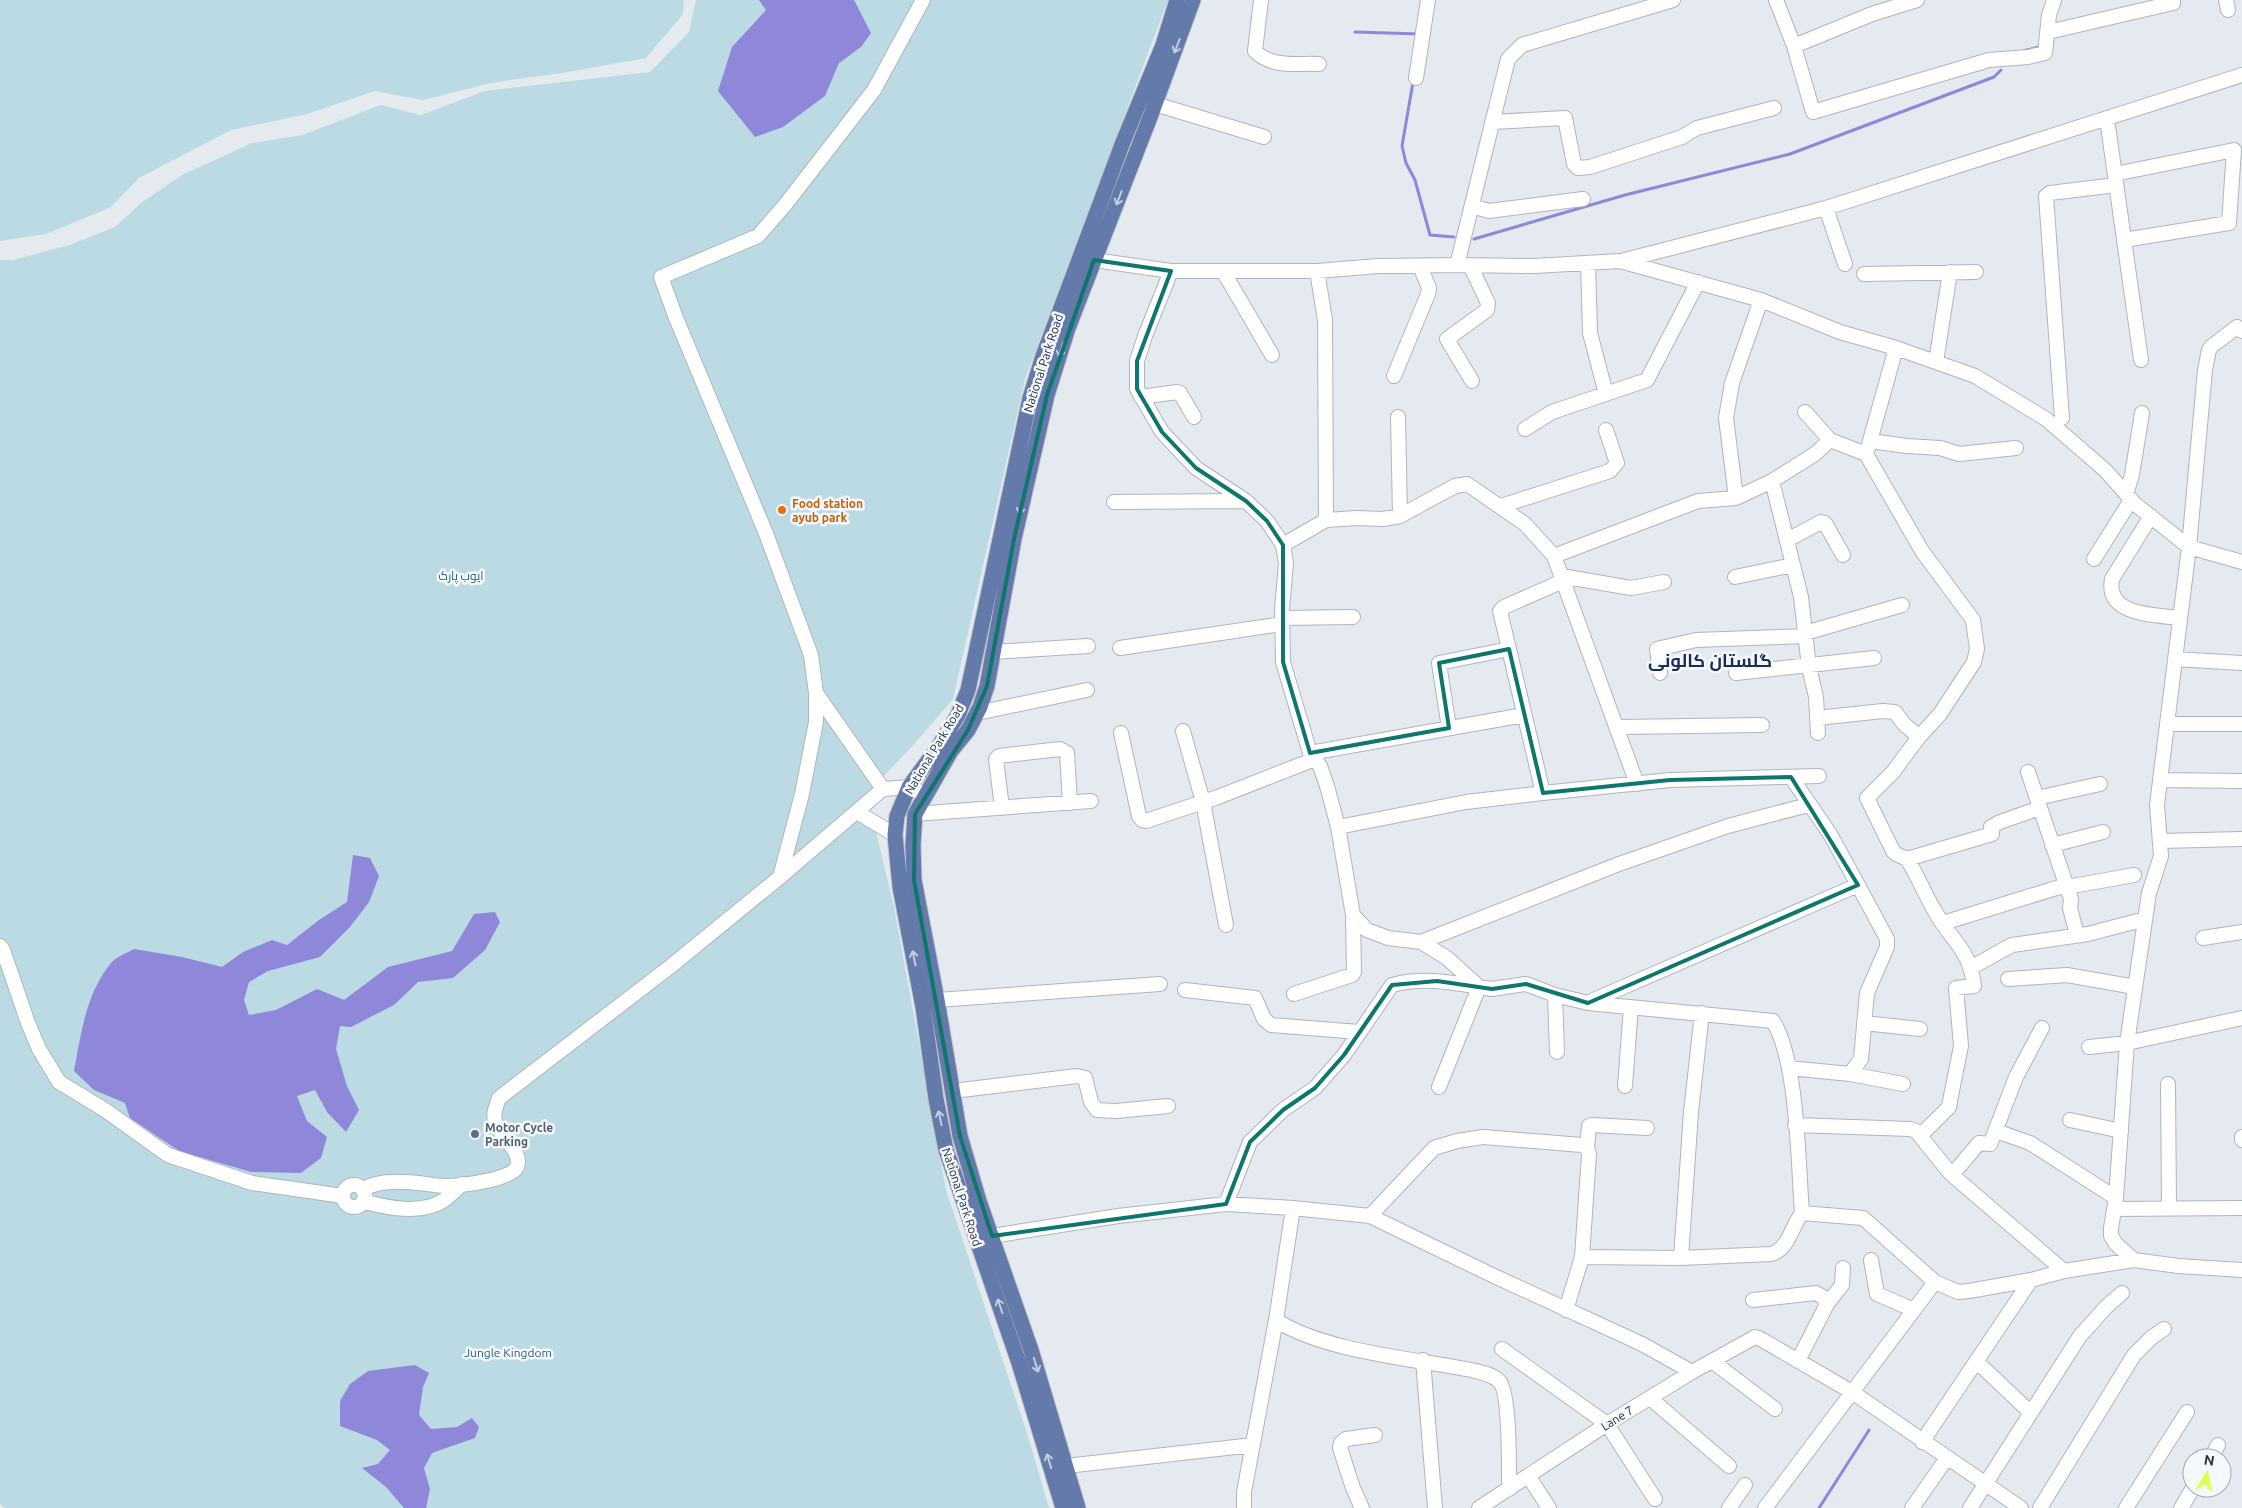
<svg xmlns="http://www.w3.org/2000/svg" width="2242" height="1508" viewBox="0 0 2242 1508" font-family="Ubuntu,Cairo,sans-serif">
<rect width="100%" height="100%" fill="#e5eaf0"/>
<path fill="#bbdae3" d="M 0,0 L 684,0 L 683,14 L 646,58 L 562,73 L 491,83 L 423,100 L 375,91 L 307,114 L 231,130 L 139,178 L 111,207 L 46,234 L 0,241 Z
M 696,0 L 1168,0 L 1025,379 L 953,699 L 916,742 L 867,794 L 894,907 L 946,1190 L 1028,1436 L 1049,1508 L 5,1508 L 0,1504 L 0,260 L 13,260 L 70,245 L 115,227 L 141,203 L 182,175 L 252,143 L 302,135 L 381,105 L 421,115 L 485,91 L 650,72 L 689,32 Z"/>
<path fill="#8f87da" d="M 759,0 L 854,0 L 871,33 L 861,47 L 839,63 L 825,96 L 783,127 L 755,137 L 718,91 L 732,47 L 766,10 Z
M 353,855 L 370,858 L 379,876 L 369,902 L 350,927 L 320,957 L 268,971 L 249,982 L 244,1000 L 249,1015 L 276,1010 L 317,989 L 344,1000 L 388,967 L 452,951 L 474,914 L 495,912 L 500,922 L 485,950 L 453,978 L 418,982 L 394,1005 L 351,1027 L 340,1026 L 336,1049 L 347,1086 L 359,1110 L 346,1132 L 327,1112 L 315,1090 L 297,1096 L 307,1121 L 327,1137 L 321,1158 L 301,1173 L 251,1172 L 179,1151 L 130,1118 L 125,1103 L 94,1090 L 74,1071 C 81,1034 86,993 111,963 C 116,957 127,953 134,949 L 182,957 L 222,967 L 243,952 L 272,940 L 287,945 L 319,920 L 347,902 Z
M 415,1365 L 429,1373 L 423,1387 L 419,1415 L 431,1429 L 457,1427 L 472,1418 L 479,1427 L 475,1438 L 432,1453 L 424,1468 L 430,1489 L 426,1508 L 404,1508 L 386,1487 L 362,1468 L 378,1464 L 390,1450 L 377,1440 L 340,1426 L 340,1401 L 350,1384 L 368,1371 Z"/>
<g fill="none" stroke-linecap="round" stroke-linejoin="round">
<path stroke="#8f87da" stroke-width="3" d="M 1355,32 L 1420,34
M 2023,51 L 2039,47 L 2040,45
M 1413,82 L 1402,146 L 1406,163 L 1415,180 L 1430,235 L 1454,237
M 1474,239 L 1625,195 L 1790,154 L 1994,77 L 2001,70
M 1819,1508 L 1869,1430"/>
<defs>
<path id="minor" d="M 1261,0 L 1255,51 C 1271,68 1297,63 1319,64
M 1776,0 L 1794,46 L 1813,112 L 1989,60 L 2028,57 L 2045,53 L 2049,15 L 2054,0
M 2226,0 L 2228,10
M 2048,32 L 2173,3 L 2173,0
M 1794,46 L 1872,14 L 1917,0
M 1416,78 L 1428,0
M 1155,104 L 1264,137
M 2107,119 L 2141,360
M 1492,122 L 1565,118 L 1574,164 L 1578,168 L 1590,167 L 1682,137 L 1697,128 L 1774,108
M 2115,174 L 2234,150 L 2229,223 L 2124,240
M 1472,206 L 1489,211 L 1583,199
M 1826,208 L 1845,264
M 1094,260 L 1171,271 L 1145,336 L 1137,361 L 1137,389 L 1162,432 L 1196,468 L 1246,501 L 1267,521 L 1283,545 L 1286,563 L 1282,609 L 1283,662 L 1310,753 L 1320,766 L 1327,786 L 1338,827 L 1353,915 L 1367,930 L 1388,938 L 1421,942 L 1447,958 L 1479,987 L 1492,989 L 1526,984 L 1555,995 L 1588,1003 L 1773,1021 C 1798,1062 1798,1163 1802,1213
M 1621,261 L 1826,208 L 2242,75
M 1588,263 L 1590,333 L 1606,394
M 1457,265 L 1508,59 L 1522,45 L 1673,0
M 1470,265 L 1488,303 L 1487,310 L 1447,339 L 1472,381
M 1171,271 L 1317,271 L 1378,266 L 1457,265 L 1534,266 L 1620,261 L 1761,300 L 1840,332 L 1896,348 L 1975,376 L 2046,419 L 2106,471 L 2135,504 L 2189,547 L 2242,562
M 1223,271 L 1272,355
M 1864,274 L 1976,272
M 1936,362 L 1950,272
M 1394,376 L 1428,294 L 1429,288 L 1420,266
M 1141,397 L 1177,392 L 1180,393 L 1194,417
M 1805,412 L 1830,440
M 1398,417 L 1400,516
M 2062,418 L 2046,196 L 2050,193 L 2116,185
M 1525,429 L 1552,412 L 1647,380 L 1698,282
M 1870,441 L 1907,446 L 1940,448 L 1959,454 L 2016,448
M 1868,448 L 1896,348
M 1772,481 L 1801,597 L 1809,667 L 1816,697 L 1818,733
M 2126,494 L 2132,475 L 2142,413
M 1736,498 L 1726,418 L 1732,383 L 1761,300
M 1114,502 L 1245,501
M 1501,506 L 1610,471 L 1617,463 L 1606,430
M 2151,516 L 2112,579 C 2105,616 2156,615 2180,618
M 1326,520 L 1357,518 L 1383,519 L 1400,516 L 1455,486 L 1467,484 L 1525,524 L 1554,556 L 1698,501 L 1736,498 L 1772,481 L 1815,454 L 1830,440 L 1866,454 L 1922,551 L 1973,620 L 1977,649 L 1974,662 L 1940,714 L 1919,737 L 1893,772 L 1867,798 L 1893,851 L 1896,854 L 1907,859 C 1918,876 1925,895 1936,913 C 1952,942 1970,949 1974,986 L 1956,988 L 1961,1046 L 1950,1101 L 1949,1107 L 1921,1135
M 1787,540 L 1821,522 L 1825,523 L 1843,555
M 1283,545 L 1326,520 L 1325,320 L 1317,271
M 1554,556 L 1637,784
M 2094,559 L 2131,500
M 1561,576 L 1631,588 L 1664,582
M 1735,577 L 1793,565
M 1282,618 L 1353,617
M 1805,633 L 1902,605
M 1120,648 L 1282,624
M 993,652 L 1088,646
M 2175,659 L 2242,663
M 1660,673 L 1657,649 L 1661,648 L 1696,640 L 1805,636
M 1736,673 L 1874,658
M 816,693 L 883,789
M 977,713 L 1087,690
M 1817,718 L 1883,711 L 1895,712 L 1904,724 L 1919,737
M 2167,724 L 2242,724
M 1617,727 L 1762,725
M 1449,728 L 1439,663 L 1509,649
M 1183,731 L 1203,802 L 1226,925
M 1121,733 L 1139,816 L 1142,820 L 1146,821 L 1218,797 L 1315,759
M 1310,753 L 1524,715
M 2028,772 L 2071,899 L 2070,908 L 2077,935
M 1791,777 L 1830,834 L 1858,885
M 2160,780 L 2242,781
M 1543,793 L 1500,611 L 1504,607 L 1563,581
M 2037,798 L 2100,784
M 1002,808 L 996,759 L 999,756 L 1060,749 L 1067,753 L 1070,803
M 857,812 L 895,835
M 915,814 L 1091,801
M 1338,827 L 1466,802 L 1543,793 L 1670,780 L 1819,776
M 2160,841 L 2242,839
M 2052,845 L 2103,832
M 1907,859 L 1992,834 L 1991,827 L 2000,822 L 2040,808
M 780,877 L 802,794 L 816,722 L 816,693 L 811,655 L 765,531 L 676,318 L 661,277 L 758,236 L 785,205 L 874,90 L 923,0
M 2067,887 L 2134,875
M 1943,923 L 2066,885
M 2203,938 L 2242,932
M 1421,942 L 1619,864 L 1728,826 L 1808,805
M 0,946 L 3,950 L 28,1023 L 39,1049 L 59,1082 L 105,1110 L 168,1155 L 252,1183 L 343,1196
M 1972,967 L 2012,945 L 2088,934 L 2145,919
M 2008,979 L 2067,975 L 2135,987
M 1185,990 L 1255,998 L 1264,1019 L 1271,1025 L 1359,1032
M 1294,994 L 1352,975 L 1354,972 L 1353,915
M 1555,995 L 1557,1052
M 937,1000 L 1160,984
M 1589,1002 L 1858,885 L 1887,939 L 1887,947 L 1867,993 L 1861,1059 L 1850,1074 L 1789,1068
M 1864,1023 L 1920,1029
M 2089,1047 L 2127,1043 L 2242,1018
M 1850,1074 L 1903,1084
M 2168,1084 L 2169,1208
M 1625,1086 L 1631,1007
M 953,1091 L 1077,1076 L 1085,1078 L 1091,1102 L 1097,1110 L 1116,1111 L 1168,1106
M 2070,1120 L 2121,1131
M 1795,1125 L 1910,1129 L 1916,1131 L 1951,1174 L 2064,1271
M 1996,1131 L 2030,1143 L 2116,1198
M 2242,1137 L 2242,1140
M 1587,1148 L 1589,1126 L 1592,1125 L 1647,1128
M 1952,1175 L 1979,1143 L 1990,1144 L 1991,1142 L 2016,1077 L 2042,1028
M343 1196a11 11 0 1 1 22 0a11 11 0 1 1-22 0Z
M 362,1189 C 372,1185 380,1182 391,1182 C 409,1180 427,1185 445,1186 C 459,1186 511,1180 517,1167 C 523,1152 501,1137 496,1124 C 492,1115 496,1107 499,1098 L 671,966 L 780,877 L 883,789 L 909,787 L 925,795
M 363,1201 C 386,1208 423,1215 444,1200 C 450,1196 456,1189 462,1184
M 1226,1204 L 1250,1142 L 1283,1110 L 1315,1088 L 1344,1055 L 1392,985 C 1421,977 1449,982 1479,987 L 1439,1087
M 2115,1209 L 2242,1208
M 1370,1216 L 1434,1148 L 1457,1141 L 1483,1137 L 1582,1145 L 1587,1148 L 1589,1154 L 1582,1257 L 1566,1310
M 992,1236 L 1118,1216 L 1226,1204 L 1293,1208 L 1370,1216 L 1494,1276 L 1642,1344 L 1692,1372
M 1582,1257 L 1681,1258 L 1771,1254 C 1789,1249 1791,1227 1802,1213 L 1863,1218 L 1935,1282 L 1765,1508
M 1681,1258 L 1691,1112 L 1702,1013
M 1871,1260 L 1877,1294 L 1914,1310
M 2134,1260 L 2116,1244 L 2111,1236 L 2111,1228 L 2116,1198 L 2127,1043 L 2149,893 L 2161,856 L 2157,805 L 2189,547 L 2205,370 L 2209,350 L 2212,346 L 2237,327 L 2242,331
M 1935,1282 L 1958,1292 L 1969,1291 L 2031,1280 L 2064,1271 L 2134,1260 L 2178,1266 L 2242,1270
M 1753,1300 L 1816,1293 L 1823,1297 L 1827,1304
M 1276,1320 C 1322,1351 1415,1359 1471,1370 C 1480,1372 1492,1374 1499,1381 C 1510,1391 1509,1471 1509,1489
M 1502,1349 L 1607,1424 L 1655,1499
M 1423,1360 L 1435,1508
M 1712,1361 L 1775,1409
M 1798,1361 L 1827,1304 L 1842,1285 L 1843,1268
M 1976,1361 L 2031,1413
M 1650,1398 L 1729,1466
M 1922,1442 L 2031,1280
M 2211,1458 L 2218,1445
M 1066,1466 L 1253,1445
M 1529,1477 L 1549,1508
M 1244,1508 L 1244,1492 L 1276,1320 L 1293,1208
M 1362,1508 L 1353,1488 L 1340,1448 L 1341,1443 L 1346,1439 L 1375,1435
M 1479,1508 L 1607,1424 L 1692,1372 L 1755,1337 L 1759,1338 L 1852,1392 L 2021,1508
M 1729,1508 L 1745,1485
M 1912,1508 L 1947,1458
M 1970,1508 L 2080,1336 L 2106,1307 L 2122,1293
M 2040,1508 L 2134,1355 L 2151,1338 L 2164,1329
M 2126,1508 L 2187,1412
M 2181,1508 L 2193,1488"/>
<path id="major" d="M 1063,1508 L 1019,1363 L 946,1150 L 936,1099 L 923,1007 L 900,887 L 895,835 L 897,816 L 909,787 L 939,746 L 958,715 L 968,690 L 1030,398 L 1043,356 L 1123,142 L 1163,45 L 1177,0
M 1078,1508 L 1031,1350 L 979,1201 L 960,1136 L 937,1000 L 914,880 L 913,845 L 915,814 L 951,751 L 968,730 L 980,707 L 987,686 L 1014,539 L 1047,395 L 1068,328 L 1152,112 L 1193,0"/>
</defs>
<use href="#minor" stroke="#aeb5c0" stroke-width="16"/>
<use href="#major" stroke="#c1c4cb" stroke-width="17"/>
<use href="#minor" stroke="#fff" stroke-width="14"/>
<use href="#major" stroke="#647aaa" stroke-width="15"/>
</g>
<defs><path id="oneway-shaft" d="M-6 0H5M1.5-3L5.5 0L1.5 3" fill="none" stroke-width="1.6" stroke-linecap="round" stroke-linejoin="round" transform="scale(1.25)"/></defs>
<g stroke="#c3cddf">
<use href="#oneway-shaft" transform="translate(1177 46) rotate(111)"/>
<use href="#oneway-shaft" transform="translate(1119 198) rotate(111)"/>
<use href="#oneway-shaft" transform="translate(1061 350) rotate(107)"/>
<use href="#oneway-shaft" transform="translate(1021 507) rotate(103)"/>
<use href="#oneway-shaft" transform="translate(914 958) rotate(-101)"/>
<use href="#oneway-shaft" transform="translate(940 1118) rotate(-102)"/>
<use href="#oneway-shaft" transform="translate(1000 1306) rotate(-109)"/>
<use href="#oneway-shaft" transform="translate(1036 1365) rotate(73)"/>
<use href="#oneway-shaft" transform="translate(1049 1461) rotate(-107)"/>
</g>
<path fill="none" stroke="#0f766e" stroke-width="4" stroke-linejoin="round" d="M 1094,260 L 1171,271 L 1137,361 L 1137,389 L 1162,432 L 1196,468 L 1246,501 L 1267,521 L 1283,545 L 1283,662 L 1310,753 L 1449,728 L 1439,663 L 1509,649 L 1543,793 L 1670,780 L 1791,777 L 1858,885 L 1588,1003 L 1526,984 L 1492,989 L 1437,981 L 1392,985 L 1344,1055 L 1315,1088 L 1283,1110 L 1250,1142 L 1226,1204 L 992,1236 L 960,1136 L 914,880 L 915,814 L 968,730 L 987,686 L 1014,539 L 1047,395 Z"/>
<circle fill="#e8710a" stroke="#f6f9fb" stroke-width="2" cx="782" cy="510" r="5"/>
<circle fill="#5c6f8a" stroke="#f6f9fb" stroke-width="2" cx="475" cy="1134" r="5"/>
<g text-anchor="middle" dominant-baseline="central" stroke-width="5" stroke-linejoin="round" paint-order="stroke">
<g font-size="12" fill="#212c44" stroke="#f6f9fb">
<text transform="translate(1043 363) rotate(-72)">National Park Road</text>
<text transform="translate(934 749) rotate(-59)">National Park Road</text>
<text transform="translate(962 1197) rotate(72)">National Park Road</text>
<text transform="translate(1617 1418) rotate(-32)">Lane 7</text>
</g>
<g font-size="12" font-weight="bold" fill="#c56008" stroke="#f6f9fb" text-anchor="start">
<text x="792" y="503">Food station<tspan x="792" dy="14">ayub park</tspan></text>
</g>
<g font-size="12" fill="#256281" stroke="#f6f9fb">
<text x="461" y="575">ایوب پارک</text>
<text x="508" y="1352">Jungle Kingdom</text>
</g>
<g font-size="12" font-weight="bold" fill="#4e5e75" stroke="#f6f9fb" text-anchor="start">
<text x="485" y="1127">Motor Cycle<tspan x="485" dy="14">Parking</tspan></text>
</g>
<g font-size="18" font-weight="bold" fill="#1a2d59" stroke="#f6f9fb">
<text x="1710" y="660">گلستان کالونی</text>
</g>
</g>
<g transform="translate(2207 1473) rotate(10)"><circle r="24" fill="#f6f9fb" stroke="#a1a7b2"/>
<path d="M0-4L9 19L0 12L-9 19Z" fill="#deff53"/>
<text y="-8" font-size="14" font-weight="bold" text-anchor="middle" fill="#212c44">N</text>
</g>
</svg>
